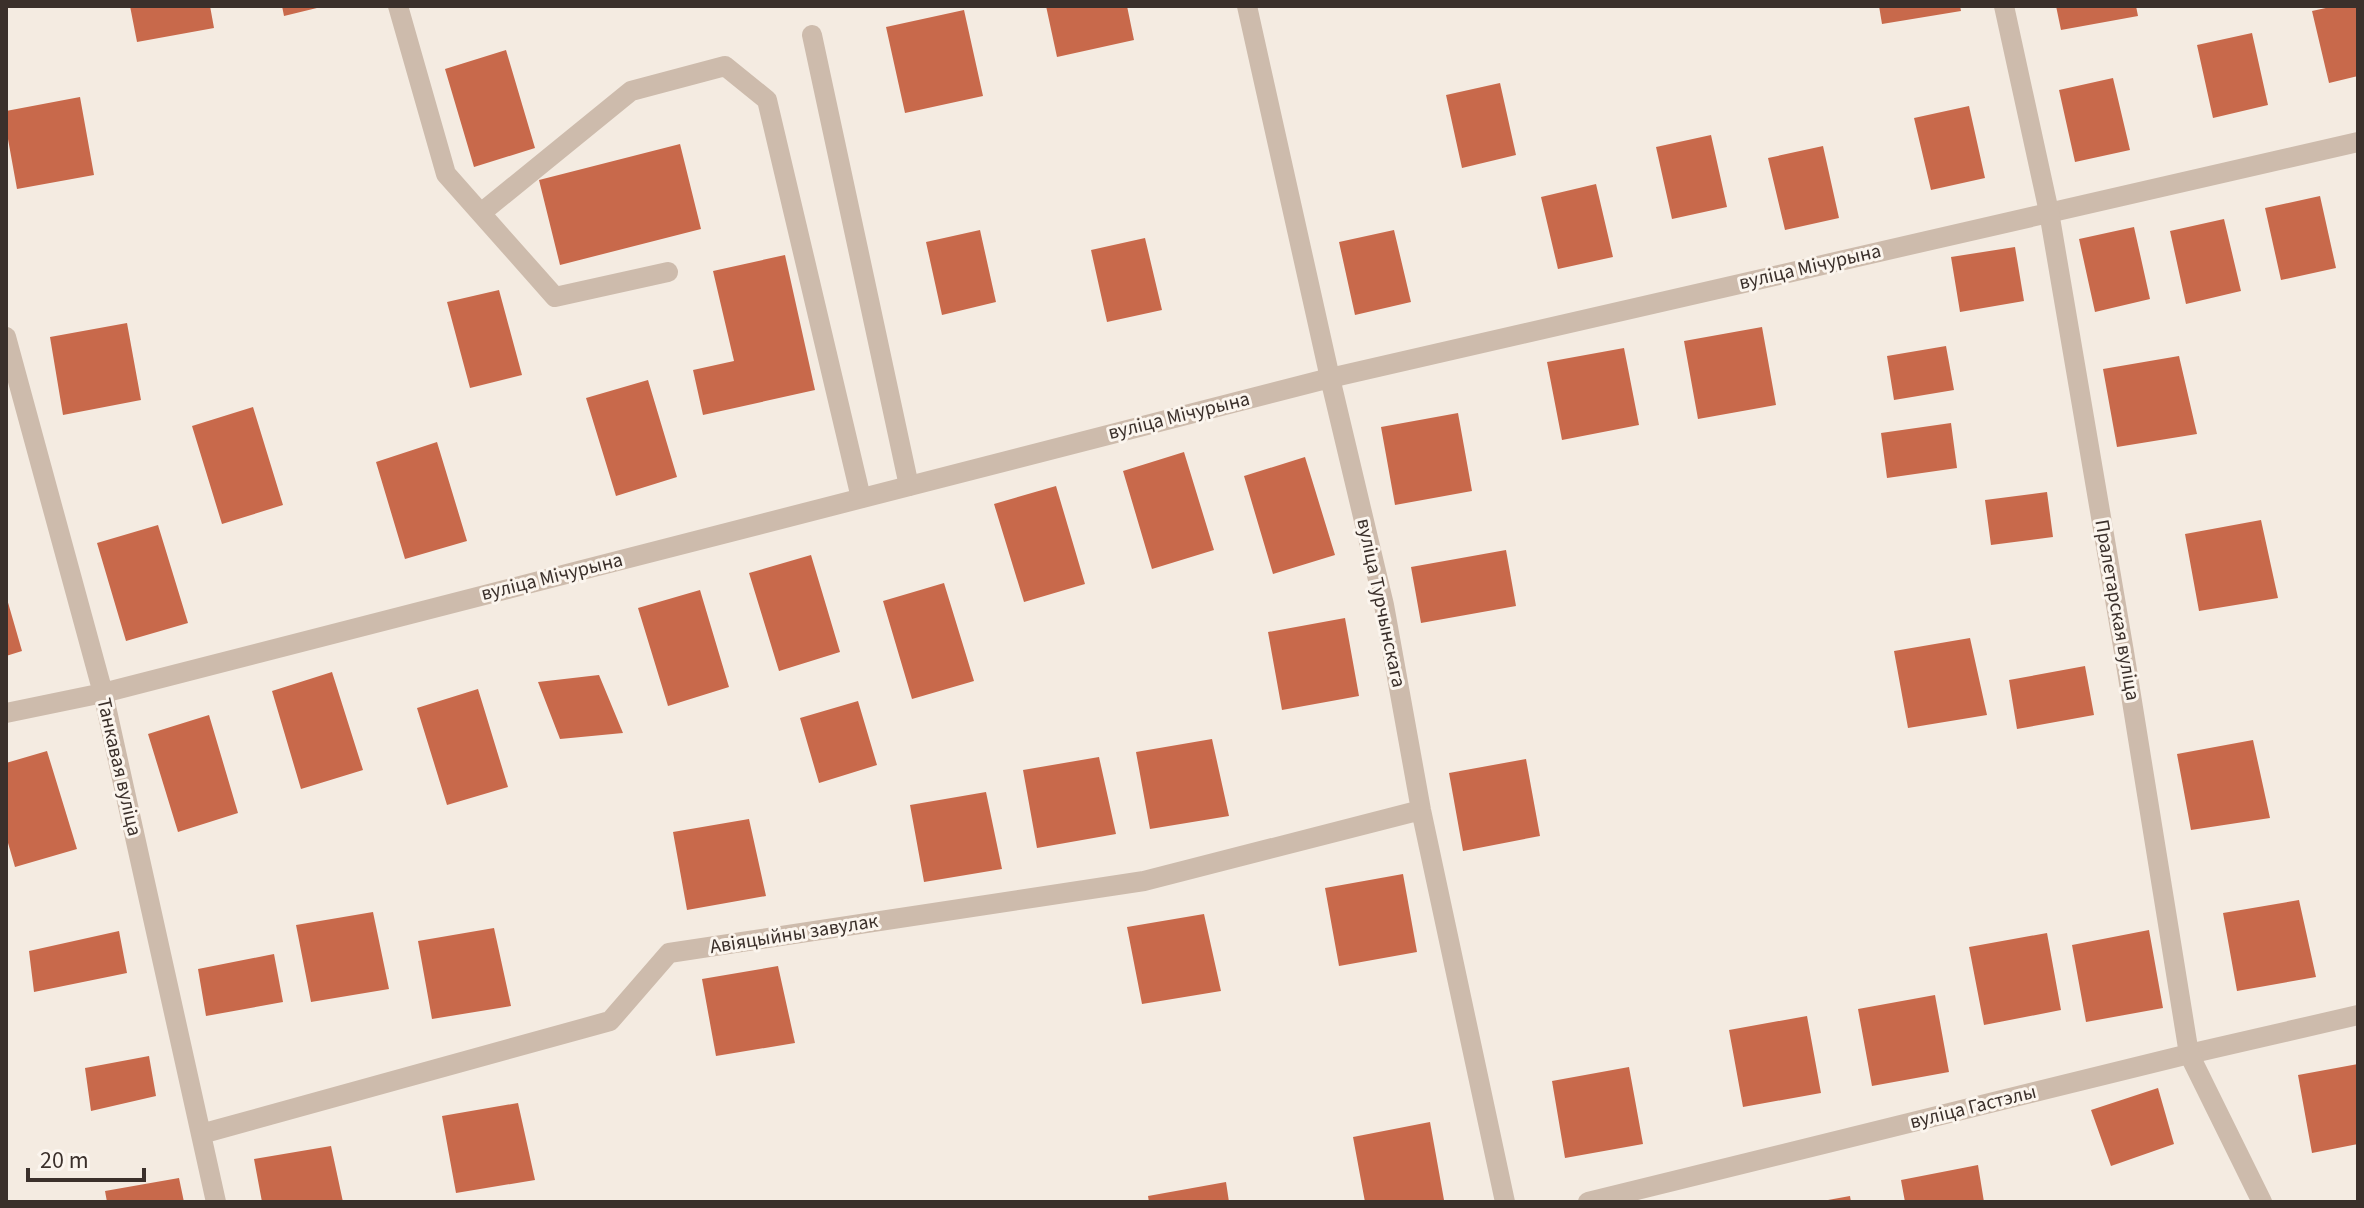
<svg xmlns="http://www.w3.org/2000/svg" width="2364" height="1208" viewBox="0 0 2364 1208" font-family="'Source Sans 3',sans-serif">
<rect width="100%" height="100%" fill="#f4ebe1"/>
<path fill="#c8694b" d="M 130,6 L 210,6 L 214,28 L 137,42 Z
M 282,6 L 321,6 L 321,7 L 284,16 Z
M 1046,6 L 1127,6 L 1134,40 L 1057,57 Z
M 1879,6 L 1960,6 L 1961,11 L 1882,24 Z
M 2056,6 L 2136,6 L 2138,16 L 2061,30 Z
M 2335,6 L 2358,6 L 2358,76 L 2329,83 L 2312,11 Z
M 964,10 L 983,96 L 905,113 L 886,27 Z
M 2252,33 L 2268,105 L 2213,118 L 2197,45 Z
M 506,50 L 535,148 L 474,167 L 445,69 Z
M 2113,78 L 2130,150 L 2075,162 L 2059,90 Z
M 1500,83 L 1516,155 L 1462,168 L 1446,95 Z
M 80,97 L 94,175 L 17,189 L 6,128 L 6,111 Z
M 1969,106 L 1985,178 L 1931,190 L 1914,118 Z
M 1711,135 L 1727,207 L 1672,219 L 1656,147 Z
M 680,144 L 701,229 L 560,265 L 539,180 Z
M 1823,146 L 1839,218 L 1785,230 L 1768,158 Z
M 1596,184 L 1613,257 L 1558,269 L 1541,197 Z
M 2320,196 L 2336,268 L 2281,280 L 2265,208 Z
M 2224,219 L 2241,291 L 2186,304 L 2170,231 Z
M 2134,227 L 2150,299 L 2095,312 L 2079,239 Z
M 980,230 L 996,302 L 942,315 L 926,242 Z
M 1394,230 L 1411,302 L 1355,315 L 1339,242 Z
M 1145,238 L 1162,310 L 1107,322 L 1091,250 Z
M 2015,247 L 2024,301 L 1960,312 L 1951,257 Z
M 785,255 L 815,390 L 703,415 L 693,370 L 734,361 L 713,271 Z
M 499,290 L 522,375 L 470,388 L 447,302 Z
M 127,323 L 141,400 L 63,415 L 50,337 Z
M 1762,327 L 1776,405 L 1698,419 L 1684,341 Z
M 1946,346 L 1954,390 L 1894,400 L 1887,356 Z
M 1624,348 L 1639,425 L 1562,440 L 1547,362 Z
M 2179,356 L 2197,434 L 2117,447 L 2103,369 Z
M 648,380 L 677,477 L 616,496 L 586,398 Z
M 253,407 L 283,505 L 222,524 L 192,426 Z
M 1458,413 L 1472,491 L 1395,505 L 1381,427 Z
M 1951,423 L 1957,468 L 1887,478 L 1881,433 Z
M 437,442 L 467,541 L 405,559 L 376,462 Z
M 1184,452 L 1214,550 L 1152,569 L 1123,471 Z
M 1305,457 L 1335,555 L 1273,574 L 1244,476 Z
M 1056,486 L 1085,584 L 1024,602 L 994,504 Z
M 2047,492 L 2053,537 L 1991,545 L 1985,500 Z
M 2261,520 L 2278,598 L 2199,611 L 2185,534 Z
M 158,525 L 188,623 L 126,641 L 97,543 Z
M 1506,550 L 1516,606 L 1421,623 L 1411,567 Z
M 811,555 L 840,652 L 779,671 L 749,573 Z
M 944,583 L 974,681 L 912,699 L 883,601 Z
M 700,590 L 729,687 L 668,706 L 638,608 Z
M 7,599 L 22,651 L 6,656 L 6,600 Z
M 1345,618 L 1359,696 L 1282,710 L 1268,632 Z
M 1970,638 L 1987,715 L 1908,728 L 1894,651 Z
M 2085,666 L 2094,715 L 2017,729 L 2009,680 Z
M 332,672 L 363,770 L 301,789 L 272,691 Z
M 599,675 L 623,733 L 560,739 L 538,682 Z
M 478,689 L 508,787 L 447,805 L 417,708 Z
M 858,701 L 877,765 L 819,783 L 800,718 Z
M 209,715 L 238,813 L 178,832 L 148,734 Z
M 1212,739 L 1229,816 L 1150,829 L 1136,752 Z
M 2253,740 L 2270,818 L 2191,830 L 2177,754 Z
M 47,751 L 77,849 L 15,867 L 6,836 L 6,763 Z
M 1099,757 L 1116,834 L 1037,848 L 1023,770 Z
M 1526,759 L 1540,836 L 1463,851 L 1449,773 Z
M 986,792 L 1002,869 L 924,882 L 910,805 Z
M 749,819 L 766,896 L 687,910 L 673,832 Z
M 1403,874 L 1417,952 L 1339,966 L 1325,888 Z
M 2299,900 L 2316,977 L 2237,991 L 2223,913 Z
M 373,912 L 389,989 L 311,1002 L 296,925 Z
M 1204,914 L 1221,991 L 1142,1004 L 1127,927 Z
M 494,928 L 511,1006 L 432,1019 L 418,941 Z
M 2149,930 L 2163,1008 L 2086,1022 L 2072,945 Z
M 119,931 L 127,973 L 34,992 L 29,951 Z
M 2047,933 L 2061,1010 L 1984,1025 L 1969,947 Z
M 274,954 L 283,1002 L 206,1016 L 198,969 Z
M 778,966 L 795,1043 L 716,1056 L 702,979 Z
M 1935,995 L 1949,1072 L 1872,1086 L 1858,1009 Z
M 1807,1016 L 1821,1093 L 1743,1107 L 1729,1030 Z
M 149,1056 L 156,1096 L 91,1111 L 85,1068 Z
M 2358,1064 L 2358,1144 L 2312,1153 L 2298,1075 Z
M 1629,1067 L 1643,1144 L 1565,1158 L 1552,1081 Z
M 2158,1088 L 2174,1144 L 2111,1166 L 2091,1110 Z
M 518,1103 L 535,1180 L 456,1193 L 442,1116 Z
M 1430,1122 L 1444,1200 L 1365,1202 L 1353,1137 Z
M 331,1146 L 343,1202 L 262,1202 L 254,1159 Z
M 1978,1165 L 1984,1202 L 1905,1202 L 1901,1180 Z
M 179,1178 L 184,1202 L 107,1202 L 105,1191 Z
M 1226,1182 L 1229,1202 L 1149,1202 L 1148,1196 Z
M 1850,1196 L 1851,1202 L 1828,1202 L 1828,1200 Z"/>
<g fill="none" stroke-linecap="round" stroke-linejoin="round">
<path stroke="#cdbbac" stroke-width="20" d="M 398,6 L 446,174 L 555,297 L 668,272
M 812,35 L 909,486
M 481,213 L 631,91 L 725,66 L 767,100 L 861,498"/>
<path stroke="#cdbbac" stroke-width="20" d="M 1247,6 L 1330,378 L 1384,605 L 1421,810 L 1505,1202
M 6,337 L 103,693 L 216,1202
M 6,713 L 103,693 L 1330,378 L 2358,142
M 201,1134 L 610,1021 L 669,953 L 1144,881 L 1421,810
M 1588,1202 L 2189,1054 L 2358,1015"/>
<path stroke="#cdbbac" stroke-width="20" d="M 2004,6 L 2049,212 L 2124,652 L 2189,1054 L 2262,1202"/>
</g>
<g text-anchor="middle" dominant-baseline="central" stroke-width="6" stroke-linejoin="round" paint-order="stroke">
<g font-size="20" fill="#3b302b" stroke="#fbf5ee">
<text transform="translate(1810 267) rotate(-13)">вуліца Мічурына</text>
<text transform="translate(1179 416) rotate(-14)">вуліца Мічурына</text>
<text transform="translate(552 577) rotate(-14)">вуліца Мічурына</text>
<text transform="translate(1381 603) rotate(78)">вуліца Турчынскага</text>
<text transform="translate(2117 610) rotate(80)">Пралетарская вуліца</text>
<text transform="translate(119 767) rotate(77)">Танкавая вуліца</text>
<text transform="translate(794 934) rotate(-9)">Авіяцыйны завулак</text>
<text transform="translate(1973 1107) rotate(-14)">вуліца Гастэлы</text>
</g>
</g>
<rect width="2364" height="1208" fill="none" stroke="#3b302b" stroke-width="16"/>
<path d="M28 1168v12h116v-12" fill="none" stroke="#3b302b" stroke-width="4"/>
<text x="40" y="1168" font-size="24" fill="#3b302b" stroke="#fbf5ee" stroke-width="6" paint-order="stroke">20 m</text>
</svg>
